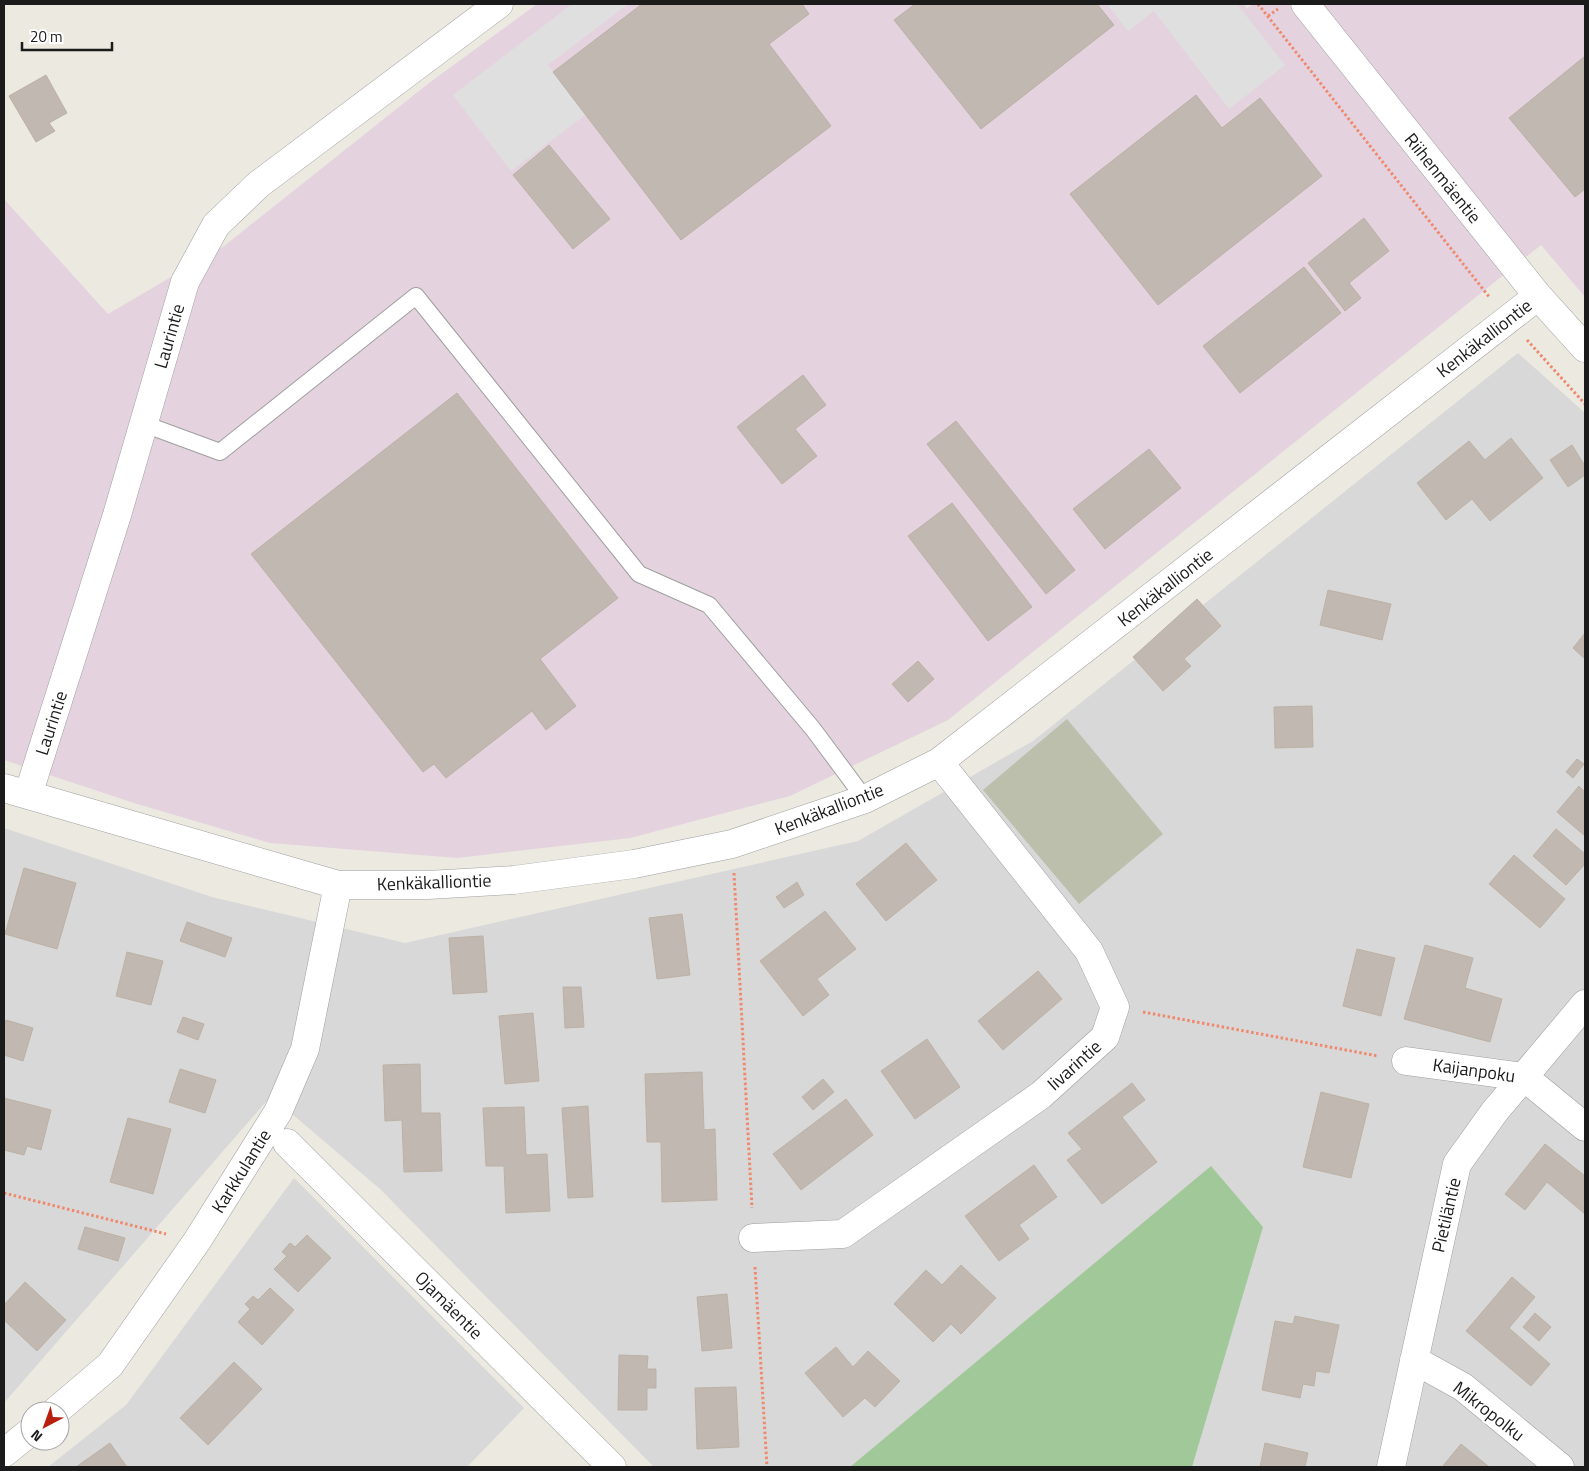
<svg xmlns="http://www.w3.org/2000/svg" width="1589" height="1471" viewBox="0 0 1589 1471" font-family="'Titillium Web',sans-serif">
<rect width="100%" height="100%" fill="#ece9e1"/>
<path fill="#d9d8d8" d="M 1518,353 L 1585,413 L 1585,1467 L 654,1467 L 380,1189 L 271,1096 L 4,1403 L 4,828 L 212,897 L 405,943 L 858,841 L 1033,741 Z
M 294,1178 L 524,1408 L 467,1467 L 48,1467 L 126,1405 Z"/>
<path fill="#e4d3df" d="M 537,4 L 1244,4 L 1247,8 L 1253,4 L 1585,4 L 1585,297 L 1541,245 L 948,720 L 790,796 L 630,838 L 457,858 L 270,843 L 134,803 L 4,760 L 4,199 L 108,314 L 224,246 L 429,83 Z"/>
<path fill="#bdbfad" d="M 1067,719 L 1163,834 L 1079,904 L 983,790 Z"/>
<path fill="#a1c898" d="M 1211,1166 L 1263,1227 L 1192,1467 L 850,1467 Z"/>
<path fill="#dfdfdf" d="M 572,4 L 628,4 L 548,65 L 585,115 L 511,171 L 453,95 Z
M 1107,4 L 1237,4 L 1285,65 L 1229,109 L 1154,11 L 1128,31 Z"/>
<path fill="#c0b8b1" stroke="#bcb1a4" d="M 642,4 L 802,4 L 809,14 L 769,44 L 831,126 L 681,240 L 553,72 Z
M 915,4 L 1097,4 L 1114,25 L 981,129 L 894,20 Z
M 1585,56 L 1585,189 L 1575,197 L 1509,118 Z
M 46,75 L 67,113 L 49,123 L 55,131 L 36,142 L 9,96 Z
M 1196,95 L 1222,128 L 1260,98 L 1322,176 L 1158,305 L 1070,194 Z
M 549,145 L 610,219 L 573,249 L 513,175 Z
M 1364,218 L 1389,251 L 1349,283 L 1361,298 L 1345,311 L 1308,263 Z
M 1304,267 L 1341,313 L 1240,393 L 1203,346 Z
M 803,375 L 826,405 L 795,429 L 817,456 L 782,484 L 737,427 Z
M 457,393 L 618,598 L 540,659 L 576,706 L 546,730 L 532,711 L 446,778 L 434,764 L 423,772 L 251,554 Z
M 956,421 L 1075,570 L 1046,594 L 927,444 Z
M 1511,438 L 1543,478 L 1490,521 L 1472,499 L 1446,520 L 1417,483 L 1469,441 L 1485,460 Z
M 1572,445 L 1585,466 L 1585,475 L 1568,487 L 1550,460 Z
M 1149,449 L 1181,488 L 1105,549 L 1073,509 Z
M 952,503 L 1032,607 L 988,641 L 908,536 Z
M 1328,590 L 1391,604 L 1382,640 L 1320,625 Z
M 1197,599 L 1221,626 L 1184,659 L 1191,666 L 1163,691 L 1133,657 Z
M 1585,633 L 1585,659 L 1573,648 Z
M 918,661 L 934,679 L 908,702 L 892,684 Z
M 1312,706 L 1313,747 L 1275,748 L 1274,707 Z
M 1577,759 L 1584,764 L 1573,778 L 1566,772 Z
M 1579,786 L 1585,792 L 1585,836 L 1557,812 Z
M 1556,829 L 1585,854 L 1585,864 L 1566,885 L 1533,856 Z
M 906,843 L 937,880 L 886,921 L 856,884 Z
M 1514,855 L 1565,899 L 1540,928 L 1489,884 Z
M 24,868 L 76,883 L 57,949 L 5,934 Z
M 797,882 L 804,895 L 784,908 L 776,897 Z
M 825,911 L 856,949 L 817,979 L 829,995 L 803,1016 L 760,961 Z
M 682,914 L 690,975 L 657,979 L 649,918 Z
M 187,922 L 232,938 L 225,957 L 180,941 Z
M 483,936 L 487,992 L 453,994 L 449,938 Z
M 1425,945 L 1473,958 L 1465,988 L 1502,999 L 1490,1042 L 1404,1019 Z
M 1357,949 L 1395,958 L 1381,1016 L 1343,1006 Z
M 127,952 L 163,961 L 151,1005 L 116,996 Z
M 1038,971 L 1062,999 L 1003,1050 L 978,1021 Z
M 563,987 L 581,987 L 584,1027 L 565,1028 Z
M 533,1013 L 539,1081 L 505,1084 L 499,1016 Z
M 183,1017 L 204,1024 L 198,1040 L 177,1032 Z
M 6,1020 L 33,1028 L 23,1061 L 4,1055 L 4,1030 Z
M 927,1039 L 960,1087 L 915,1119 L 881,1071 Z
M 420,1064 L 421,1113 L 440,1113 L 442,1171 L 404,1172 L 402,1120 L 385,1121 L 383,1065 Z
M 180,1069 L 216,1080 L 205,1113 L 169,1102 Z
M 702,1072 L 704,1130 L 715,1129 L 717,1200 L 662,1202 L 661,1142 L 647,1142 L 645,1074 Z
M 823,1079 L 834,1092 L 813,1110 L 802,1097 Z
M 1132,1083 L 1145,1100 L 1122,1117 L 1157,1162 L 1102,1204 L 1067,1160 L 1082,1149 L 1068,1133 Z
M 1321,1092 L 1369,1104 L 1351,1178 L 1303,1167 Z
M 4,1098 L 51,1110 L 41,1150 L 27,1146 L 24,1155 L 4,1150 Z
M 846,1099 L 873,1135 L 801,1190 L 773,1154 Z
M 588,1106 L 593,1197 L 568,1198 L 562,1108 Z
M 524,1107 L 526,1155 L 547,1154 L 550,1211 L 506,1213 L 504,1166 L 486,1166 L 483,1108 Z
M 128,1118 L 171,1129 L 153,1194 L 110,1182 Z
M 1545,1144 L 1585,1176 L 1585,1214 L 1547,1182 L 1525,1210 L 1505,1194 Z
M 1034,1165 L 1057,1197 L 1019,1225 L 1029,1239 L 999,1261 L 965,1216 Z
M 85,1227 L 125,1238 L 118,1261 L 78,1249 Z
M 307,1235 L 331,1258 L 298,1292 L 274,1269 L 287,1256 L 282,1252 L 290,1243 L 295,1247 Z
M 961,1265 L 996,1298 L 961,1334 L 951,1324 L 933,1342 L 894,1304 L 926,1270 L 942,1285 Z
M 1512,1277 L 1535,1297 L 1509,1328 L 1550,1364 L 1531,1386 L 1466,1331 Z
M 25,1282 L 66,1320 L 37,1351 L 4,1320 L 4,1305 Z
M 270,1288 L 294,1310 L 262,1345 L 238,1322 L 250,1309 L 245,1304 L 253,1296 L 258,1300 Z
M 727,1294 L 732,1348 L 702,1351 L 697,1297 Z
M 1535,1313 L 1551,1327 L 1539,1341 L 1523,1327 Z
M 1295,1316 L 1339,1325 L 1329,1373 L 1316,1371 L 1314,1386 L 1303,1384 L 1300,1398 L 1262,1390 L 1275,1321 L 1293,1324 Z
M 836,1347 L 853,1367 L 868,1351 L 900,1381 L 875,1407 L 865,1398 L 843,1417 L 805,1373 Z
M 619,1355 L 648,1356 L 647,1369 L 656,1369 L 656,1388 L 647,1388 L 647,1410 L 618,1410 Z
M 234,1362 L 262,1389 L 208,1445 L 180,1418 Z
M 736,1387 L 739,1447 L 697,1449 L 695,1388 Z
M 110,1443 L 127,1467 L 76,1467 Z
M 1265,1443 L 1308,1453 L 1305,1467 L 1260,1467 Z
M 1461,1444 L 1488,1466 L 1490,1467 L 1442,1467 Z"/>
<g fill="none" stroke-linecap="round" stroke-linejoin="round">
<defs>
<path id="service" d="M 144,424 L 220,452 L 416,296 L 639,574 L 709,605 L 813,729 L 865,799"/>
<path id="minor" d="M 4,788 L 338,885 L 428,885 L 514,880 L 634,864 L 732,844 L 865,799 L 939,762 L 1538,296
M 28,795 L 117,515 L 185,282 L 216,225 L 259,184 L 499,4
M 1406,1061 L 1524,1077 L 1585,1127
M 287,1143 L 612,1467
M 753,1238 L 843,1234 L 1041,1095 L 1105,1037 L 1115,1007 L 1089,951 L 939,762
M 1414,1360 L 1463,1387 L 1560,1467
M 56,1411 L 110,1365 L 197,1241 L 278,1112 L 305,1049 L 338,885
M 4,1453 L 30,1432
M 1391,1467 L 1457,1164 L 1495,1111 L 1585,1004"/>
<path id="tertiary" d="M 1305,4 L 1538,296 L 1585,348"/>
</defs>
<use href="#service" stroke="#9f9f9f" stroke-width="18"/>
<use href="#minor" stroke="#9f9f9f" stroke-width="29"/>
<use href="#tertiary" stroke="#9f9f9f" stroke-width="29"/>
<path stroke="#ef896e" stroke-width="3" stroke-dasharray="2.5 2.5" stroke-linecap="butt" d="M 1258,4 L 1490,298
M 1268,16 L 1278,9
M 1527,340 L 1585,404
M 734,873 L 752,1208
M 1143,1012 L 1378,1056
M 4,1193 L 166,1234
M 755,1267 L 767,1467"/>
<use href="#service" stroke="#fff" stroke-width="16"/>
<use href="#minor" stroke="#fff" stroke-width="28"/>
<use href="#tertiary" stroke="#fff" stroke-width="28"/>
</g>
<g text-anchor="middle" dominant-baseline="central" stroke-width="4" stroke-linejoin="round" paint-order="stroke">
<g font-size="18" fill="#1b1b1b" stroke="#fff">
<text transform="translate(1443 178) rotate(51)">Riihenmäentie</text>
<text transform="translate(169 336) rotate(-74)">Laurintie</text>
<text transform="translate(1484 338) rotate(-38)">Kenkäkalliontie</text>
<text transform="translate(1165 587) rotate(-38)">Kenkäkalliontie</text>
<text transform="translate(51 723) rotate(-72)">Laurintie</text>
<text transform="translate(829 809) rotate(-21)">Kenkäkalliontie</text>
<text transform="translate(434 882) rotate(-2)">Kenkäkalliontie</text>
<text transform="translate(1074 1065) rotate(-42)">Iivarintie</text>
<text transform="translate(1474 1070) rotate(8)">Kaijanpoku</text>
<text transform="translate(241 1171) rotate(-58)">Karkkulantie</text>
<text transform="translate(1446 1215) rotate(-77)">Pietiläntie</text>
<text transform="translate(449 1305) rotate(45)">Ojamäentie</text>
<text transform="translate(1489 1411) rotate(38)">Mikropolku</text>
</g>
</g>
<rect width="1589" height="1471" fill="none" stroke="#1b1b1b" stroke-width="10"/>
<g transform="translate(45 1426) rotate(221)"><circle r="24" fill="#ffffff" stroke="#a4a4a4"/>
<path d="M0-4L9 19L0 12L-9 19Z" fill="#b81f0e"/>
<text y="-8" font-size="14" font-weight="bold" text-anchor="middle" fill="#1b1b1b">N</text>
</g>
<path d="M22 42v8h90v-8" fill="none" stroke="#1b1b1b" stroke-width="2.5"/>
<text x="30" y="42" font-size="15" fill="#1b1b1b" stroke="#ffffff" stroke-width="4" paint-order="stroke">20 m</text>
</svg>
